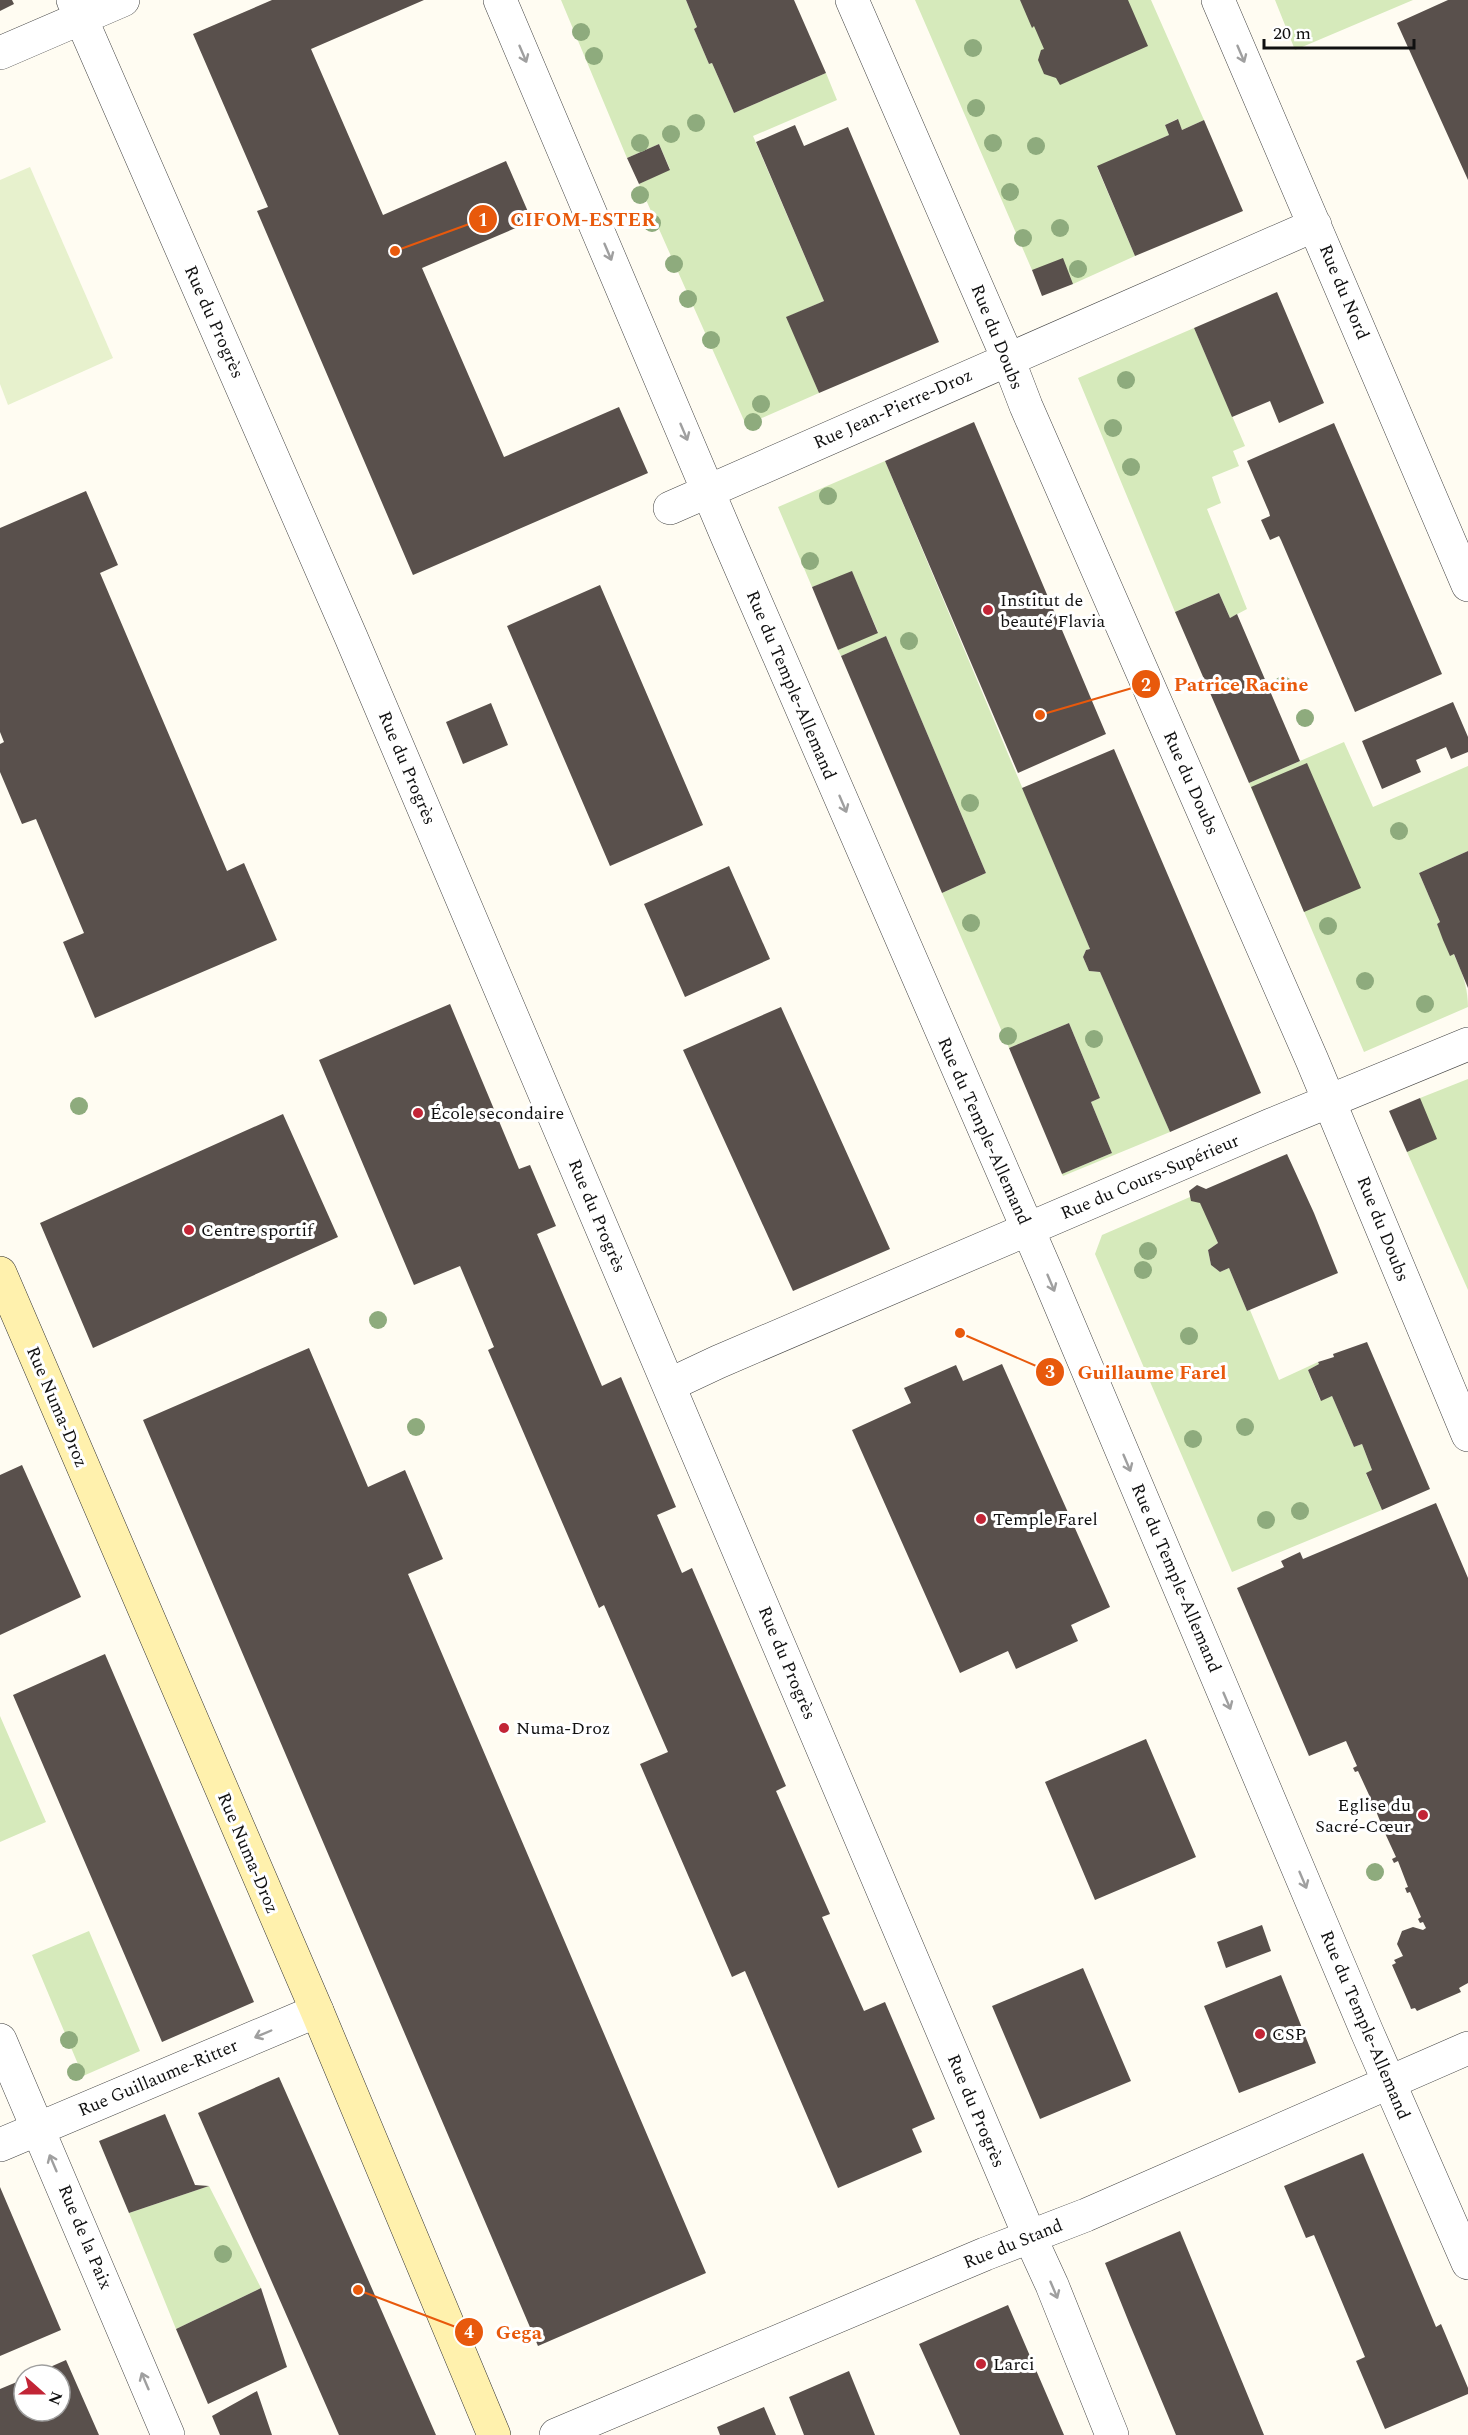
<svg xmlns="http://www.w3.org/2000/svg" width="1468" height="2435" viewBox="0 0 1468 2435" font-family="Spectral,serif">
<rect width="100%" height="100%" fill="#fffcf2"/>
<path fill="#d6eabb" d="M 561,0 L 686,0 L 697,27 L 694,29 L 709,64 L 712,63 L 734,113 L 826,73 L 837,100 L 753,136 L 824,301 L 787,317 L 819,393 L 746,425 L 639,184 L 670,169 L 659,144 L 627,158 Z
M 915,0 L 1151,0 L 1204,120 L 1182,130 L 1177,119 L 1165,125 L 1169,135 L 1097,167 L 1135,256 L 1073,284 L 1032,270 Z
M 1275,0 L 1413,0 L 1295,50 Z
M 1194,328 L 1245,446 L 1233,451 L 1239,466 L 1212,477 L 1221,503 L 1207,509 L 1247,609 L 1230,618 L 1219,593 L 1175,612 L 1078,378 Z
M 885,461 L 1090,949 L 1086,950 L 1083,957 L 1089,971 L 1100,972 L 1170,1132 L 1063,1176 L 1062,1174 L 1112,1153 L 1091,1102 L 1100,1098 L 1069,1023 L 1009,1048 L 942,893 L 986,873 L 886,636 L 841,656 L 838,650 L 878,632 L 852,572 L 812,587 L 778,507 Z
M 1344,742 L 1373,807 L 1468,766 L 1468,851 L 1419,873 L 1440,922 L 1437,924 C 1452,951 1468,975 1468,1007 L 1364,1052 L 1249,783 Z
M 1468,1079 L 1468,1290 L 1407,1152 L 1420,1098 Z
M 1197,1194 L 1218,1243 L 1208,1250 L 1211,1265 L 1220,1272 L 1229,1268 L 1247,1311 L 1250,1310 L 1279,1380 L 1318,1362 L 1319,1364 L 1308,1370 L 1320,1400 L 1332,1396 L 1354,1447 L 1362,1444 L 1372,1470 L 1366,1474 L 1382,1510 L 1232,1572 L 1095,1254 L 1102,1235 Z
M 0,1716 L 46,1822 L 0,1842 Z
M 89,1931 L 140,2051 L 83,2076 L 32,1955 Z
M 209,2186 L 261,2288 L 176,2329 L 129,2213 Z"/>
<path fill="#e7f1cd" d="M 30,167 L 113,358 L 8,405 L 0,384 L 0,180 Z"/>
<path fill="#59504c" d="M 0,0 L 12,0 L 14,4 L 0,11 Z
M 272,0 L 424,0 L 311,49 L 383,215 L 506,161 L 532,221 L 422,268 L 504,457 L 619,407 L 648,473 L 413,575 L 257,211 L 268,207 L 193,34 Z
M 686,0 L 794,0 L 826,73 L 734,113 L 712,63 L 709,64 L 694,29 L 697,27 Z
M 1020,0 L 1128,0 L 1148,46 L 1060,85 L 1056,78 L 1044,74 L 1038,60 L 1041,50 L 1044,49 L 1034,26 L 1032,28 Z
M 1448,0 L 1468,0 L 1468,180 L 1397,23 Z
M 1178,119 L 1182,130 L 1204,120 L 1243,211 L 1135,256 L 1097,166 L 1169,135 L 1165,125 Z
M 795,125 L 804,146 L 848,127 L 939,342 L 819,393 L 786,317 L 824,301 L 756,142 Z
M 659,144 L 670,170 L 639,184 L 627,158 Z
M 1063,258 L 1073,284 L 1042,296 L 1032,270 Z
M 1277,292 L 1324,403 L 1279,423 L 1270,401 L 1232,417 L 1194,328 Z
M 974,422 L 1106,734 L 1018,773 L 885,461 Z
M 1334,423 L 1442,674 L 1355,712 L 1281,540 L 1279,536 L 1270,540 L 1261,520 L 1270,516 L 1269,512 L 1247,461 Z
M 86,491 L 118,565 L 100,573 L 227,871 L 244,863 L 277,940 L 95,1018 L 63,942 L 84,933 L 36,819 L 22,824 L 0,772 L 0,744 L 4,742 L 0,732 L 0,528 Z
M 852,571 L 878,633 L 838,650 L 812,587 Z
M 600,585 L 703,825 L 610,866 L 507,626 Z
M 1219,593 L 1230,618 L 1237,614 L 1300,761 L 1249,783 L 1175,612 Z
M 886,636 L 986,873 L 942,893 L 841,656 Z
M 1453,702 L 1468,737 L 1468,752 L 1451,759 L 1446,747 L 1416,760 L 1421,772 L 1382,789 L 1362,741 Z
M 491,703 L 508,745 L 463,764 L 446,722 Z
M 1114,749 L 1261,1093 L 1170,1132 L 1100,972 L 1089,971 L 1083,957 L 1086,950 L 1090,949 L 1022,788 Z
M 1307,763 L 1361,888 L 1304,912 L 1251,787 Z
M 1468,851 L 1468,988 L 1454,954 L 1450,956 L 1443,940 L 1437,924 L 1440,922 L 1419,873 Z
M 729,866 L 770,959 L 685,997 L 644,904 Z
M 450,1004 L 519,1169 L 530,1165 L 556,1226 L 537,1234 L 602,1386 L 621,1377 L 676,1507 L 657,1515 L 682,1573 L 692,1568 L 786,1786 L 776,1791 L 830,1914 L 822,1917 L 864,2011 L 885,2002 L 935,2119 L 912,2129 L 922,2152 L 838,2188 L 745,1971 L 732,1977 L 640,1764 L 668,1752 L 604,1605 L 599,1608 L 488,1350 L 494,1347 L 460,1266 L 414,1285 L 319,1060 Z
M 781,1007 L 890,1249 L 793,1291 L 683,1050 Z
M 1069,1023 L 1100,1098 L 1091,1102 L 1112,1153 L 1062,1174 L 1009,1048 Z
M 1420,1098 L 1437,1139 L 1407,1152 L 1389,1111 Z
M 283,1114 L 338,1237 L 93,1348 L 40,1223 Z
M 1287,1154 L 1314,1213 L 1338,1273 L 1247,1311 L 1229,1268 L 1220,1272 L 1211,1265 L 1208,1250 L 1218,1243 L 1200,1203 L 1191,1201 L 1189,1191 L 1197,1185 L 1206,1189 Z
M 1367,1342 L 1430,1489 L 1382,1510 L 1366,1473 L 1372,1470 L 1362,1444 L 1354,1447 L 1332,1396 L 1321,1401 L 1308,1370 L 1319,1364 L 1318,1362 L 1334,1357 L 1333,1354 Z
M 309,1348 L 368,1487 L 405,1470 L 443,1559 L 408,1574 L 706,2273 L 538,2346 L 143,1420 Z
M 1002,1364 L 1110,1607 L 1071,1625 L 1078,1641 L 1016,1669 L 1008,1651 L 960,1673 L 852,1430 L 911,1403 L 904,1388 L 956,1365 L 963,1381 Z
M 22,1465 L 81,1597 L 0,1635 L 0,1475 Z
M 1436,1503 L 1468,1578 L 1468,1983 L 1459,1988 L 1461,1992 L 1417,2011 L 1415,2008 L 1411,2009 L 1410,2006 L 1392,1965 L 1396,1963 L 1394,1960 L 1403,1956 L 1397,1944 L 1402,1931 L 1413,1927 L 1423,1930 L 1426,1928 L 1423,1922 L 1420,1923 L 1418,1919 L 1421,1917 L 1410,1892 L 1407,1893 L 1405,1888 L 1408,1887 L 1398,1861 L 1394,1863 L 1392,1859 L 1396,1857 L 1384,1831 L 1381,1832 L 1379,1828 L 1382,1826 L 1372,1801 L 1368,1803 L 1366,1798 L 1370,1797 L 1358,1771 L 1355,1772 L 1353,1768 L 1357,1766 L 1346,1741 L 1309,1756 L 1237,1588 L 1284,1567 L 1281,1561 L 1300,1552 L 1303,1559 Z
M 105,1654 L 254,2002 L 162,2042 L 13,1695 Z
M 1146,1739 L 1196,1857 L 1095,1900 L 1045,1782 Z
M 1262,1925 L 1271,1951 L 1226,1968 L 1217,1942 Z
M 1083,1968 L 1131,2081 L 1040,2119 L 992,2006 Z
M 1281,1975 L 1316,2063 L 1239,2093 L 1204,2006 Z
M 279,2077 L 314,2156 L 436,2435 L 339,2435 L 271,2280 L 198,2113 Z
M 165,2114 L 195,2185 L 209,2186 L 129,2213 L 99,2141 Z
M 1363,2153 L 1436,2327 L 1441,2324 L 1468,2388 L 1468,2394 L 1385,2429 L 1356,2361 L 1365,2357 L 1314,2235 L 1306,2238 L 1284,2186 Z
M 0,2187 L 61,2330 L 0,2356 Z
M 1180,2231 L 1234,2362 L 1264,2435 L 1176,2435 L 1130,2325 L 1105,2263 Z
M 261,2288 L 287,2367 L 208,2404 L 176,2329 Z
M 1008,2305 L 1042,2384 L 1064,2435 L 960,2435 L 919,2344 Z
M 66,2360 L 99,2435 L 0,2435 L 0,2389 L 24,2379 L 24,2411 L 60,2411 L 60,2375 L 32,2375 Z
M 849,2371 L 875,2435 L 804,2435 L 789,2397 Z
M 257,2391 L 272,2435 L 220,2435 L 212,2416 Z
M 764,2407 L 776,2435 L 720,2435 L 717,2427 Z"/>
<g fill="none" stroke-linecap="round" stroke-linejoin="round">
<defs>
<path id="street" d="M 73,0 L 351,637 L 1030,2237 L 1052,2285 L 1112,2435
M 500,0 L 727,536 L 1046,1271 L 1367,2032 L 1468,2263
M 852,0 L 1008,359 L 1026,406 L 1312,1060 L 1468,1435
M 1218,0 L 1468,585
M 0,53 L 123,0
M 670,508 L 1315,225
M 669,1385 L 718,1362 L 1271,1125 L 1468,1044
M 0,2040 L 168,2435
M 0,2145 L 317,2011
M 556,2435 L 985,2254 L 1086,2215 L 1468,2048"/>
<path id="secondary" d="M 0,1273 L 317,2011 L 494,2435"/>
</defs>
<use href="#street" stroke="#434343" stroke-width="34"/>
<use href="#secondary" stroke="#323232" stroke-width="34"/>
<use href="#street" stroke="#fff" stroke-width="33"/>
<use href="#secondary" stroke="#fff1ad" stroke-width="33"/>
</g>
<g fill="#8eab7d">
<circle cx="581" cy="32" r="9"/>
<circle cx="973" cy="48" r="9"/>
<circle cx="594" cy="56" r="9"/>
<circle cx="976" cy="108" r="9"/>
<circle cx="696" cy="123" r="9"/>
<circle cx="671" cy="134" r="9"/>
<circle cx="640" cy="143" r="9"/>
<circle cx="993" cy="143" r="9"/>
<circle cx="1036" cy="146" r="9"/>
<circle cx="1010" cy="192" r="9"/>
<circle cx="640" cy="195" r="9"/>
<circle cx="652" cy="223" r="9"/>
<circle cx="1060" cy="228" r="9"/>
<circle cx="1023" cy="238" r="9"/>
<circle cx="674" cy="264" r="9"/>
<circle cx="1078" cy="269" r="9"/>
<circle cx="688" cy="299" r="9"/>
<circle cx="711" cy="340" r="9"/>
<circle cx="1126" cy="380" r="9"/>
<circle cx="761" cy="404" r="9"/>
<circle cx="753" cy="422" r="9"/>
<circle cx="1113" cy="428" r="9"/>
<circle cx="1131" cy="467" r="9"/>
<circle cx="828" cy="496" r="9"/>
<circle cx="810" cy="561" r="9"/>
<circle cx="909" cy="641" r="9"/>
<circle cx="1283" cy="685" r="9"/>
<circle cx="1305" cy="718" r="9"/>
<circle cx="970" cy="803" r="9"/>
<circle cx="1399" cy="831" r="9"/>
<circle cx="971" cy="923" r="9"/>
<circle cx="1328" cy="926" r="9"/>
<circle cx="1365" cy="981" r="9"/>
<circle cx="1425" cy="1004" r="9"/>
<circle cx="1008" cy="1036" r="9"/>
<circle cx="1094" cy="1039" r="9"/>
<circle cx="79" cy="1106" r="9"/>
<circle cx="1148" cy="1251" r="9"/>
<circle cx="1143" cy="1270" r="9"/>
<circle cx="378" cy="1320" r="9"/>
<circle cx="1189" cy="1336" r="9"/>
<circle cx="416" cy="1427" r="9"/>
<circle cx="1245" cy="1427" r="9"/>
<circle cx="1193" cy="1439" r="9"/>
<circle cx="1300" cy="1511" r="9"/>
<circle cx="1266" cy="1520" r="9"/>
<circle cx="1375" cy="1872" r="9"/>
<circle cx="69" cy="2040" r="9"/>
<circle cx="76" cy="2072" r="9"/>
<circle cx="223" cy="2254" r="9"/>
</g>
<defs><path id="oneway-shaft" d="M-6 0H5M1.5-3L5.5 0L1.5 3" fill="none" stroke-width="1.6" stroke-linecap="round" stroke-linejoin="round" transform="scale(1.5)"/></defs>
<g stroke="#9f9f9f">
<use href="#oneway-shaft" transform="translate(523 54) rotate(67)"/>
<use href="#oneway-shaft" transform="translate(1241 54) rotate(67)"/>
<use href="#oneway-shaft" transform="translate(608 252) rotate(67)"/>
<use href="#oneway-shaft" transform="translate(684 432) rotate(67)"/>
<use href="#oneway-shaft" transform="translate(843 804) rotate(67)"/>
<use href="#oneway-shaft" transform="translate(1051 1283) rotate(67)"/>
<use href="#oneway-shaft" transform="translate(1127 1463) rotate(67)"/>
<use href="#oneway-shaft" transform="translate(1227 1701) rotate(67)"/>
<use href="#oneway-shaft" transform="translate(1303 1880) rotate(67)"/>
<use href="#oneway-shaft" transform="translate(263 2034) rotate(157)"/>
<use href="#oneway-shaft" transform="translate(53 2163) rotate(-113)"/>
<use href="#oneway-shaft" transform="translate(1054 2290) rotate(67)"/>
<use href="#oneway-shaft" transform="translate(145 2381) rotate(-113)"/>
</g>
<g fill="#c22536" stroke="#fff" stroke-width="2">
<circle cx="988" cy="610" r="6"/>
<circle cx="418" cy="1113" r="6"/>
<circle cx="189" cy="1230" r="6"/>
<circle cx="981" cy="1519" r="6"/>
<circle cx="504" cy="1728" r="6"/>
<circle cx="1423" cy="1815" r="6"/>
<circle cx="1260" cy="2034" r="6"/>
<circle cx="981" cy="2364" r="6"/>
</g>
<g text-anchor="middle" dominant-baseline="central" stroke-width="6" stroke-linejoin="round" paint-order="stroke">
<g font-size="18" fill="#101010" stroke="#fff">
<text transform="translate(1344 292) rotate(67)">Rue du Nord</text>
<text transform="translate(214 322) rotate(66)">Rue du Progrès</text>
<text transform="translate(997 337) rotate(68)">Rue du Doubs</text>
<text transform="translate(893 409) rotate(-24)">Rue Jean-Pierre-Droz</text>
<text transform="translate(791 685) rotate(67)">Rue du Temple-Allemand</text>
<text transform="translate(407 768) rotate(67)">Rue du Progrès</text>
<text transform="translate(1191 783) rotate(66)">Rue du Doubs</text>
<text transform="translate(984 1131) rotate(66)">Rue du Temple-Allemand</text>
<text transform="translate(1150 1177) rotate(-23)">Rue du Cours-Supérieur</text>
<text transform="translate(597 1216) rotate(67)">Rue du Progrès</text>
<text transform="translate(1383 1229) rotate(68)">Rue du Doubs</text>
<text transform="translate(57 1407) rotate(67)">Rue Numa-Droz</text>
<text transform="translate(1176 1578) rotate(67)">Rue du Temple-Allemand</text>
<text transform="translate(787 1663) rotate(67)">Rue du Progrès</text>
<text transform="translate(248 1853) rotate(67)">Rue Numa-Droz</text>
<text transform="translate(1365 2025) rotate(67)">Rue du Temple-Allemand</text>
<text transform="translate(158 2078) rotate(-23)">Rue Guillaume-Ritter</text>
<text transform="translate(976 2111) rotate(67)">Rue du Progrès</text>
<text transform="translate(85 2237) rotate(67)">Rue de la Paix</text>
<text transform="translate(1013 2244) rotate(-22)">Rue du Stand</text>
</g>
<g font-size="18" fill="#101010" stroke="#fff" text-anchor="start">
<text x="1000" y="600">Institut de<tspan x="1000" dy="21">beauté Flavia</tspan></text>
<text x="430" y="1113">École secondaire</text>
<text x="201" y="1230">Centre sportif</text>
<text x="993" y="1519">Temple Farel</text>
<text x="516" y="1728">Numa-Droz</text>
<text x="1411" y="1805" text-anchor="end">Eglise du<tspan x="1411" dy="21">Sacré-Cœur</tspan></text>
<text x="1272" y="2034">CSP</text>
<text x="993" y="2364">Larci</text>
</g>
</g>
<path fill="none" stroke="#e8590c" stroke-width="2" d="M395 251L483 219M1040 715L1146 684M960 1333L1050 1372M358 2290L469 2332"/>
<g fill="#e8590c" stroke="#fff" stroke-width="2">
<circle cx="395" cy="251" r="6"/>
<circle cx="1040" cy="715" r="6"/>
<circle cx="960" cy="1333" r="6"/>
<circle cx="358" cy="2290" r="6"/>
<circle cx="483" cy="219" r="15"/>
<circle cx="1146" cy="684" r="15"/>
<circle cx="1050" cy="1372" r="15"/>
<circle cx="469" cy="2332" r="15"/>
</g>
<g font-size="18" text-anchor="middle" font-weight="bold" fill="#fff">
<text x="483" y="226">1</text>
<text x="1146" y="691">2</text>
<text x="1050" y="1378">3</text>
<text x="469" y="2338">4</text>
</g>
<g font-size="20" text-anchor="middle" font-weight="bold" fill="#e8590c" stroke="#fff" stroke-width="6" stroke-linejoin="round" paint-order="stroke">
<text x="583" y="226">CIFOM-ESTER</text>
<text x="1241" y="691">Patrice Racine</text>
<text x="1152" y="1379">Guillaume Farel</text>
<text x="519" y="2339">Gega</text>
</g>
<g transform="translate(42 2393) rotate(111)"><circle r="28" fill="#ffffff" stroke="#9f9f9f" stroke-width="1.5"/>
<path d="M0-4.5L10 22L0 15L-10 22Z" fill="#c22536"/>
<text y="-9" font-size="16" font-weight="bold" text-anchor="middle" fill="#101010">N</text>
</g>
<path d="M1264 39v9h150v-9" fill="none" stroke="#101010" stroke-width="3"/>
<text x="1273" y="39" font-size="18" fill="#101010" stroke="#ffffff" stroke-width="4.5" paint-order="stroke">20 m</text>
</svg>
